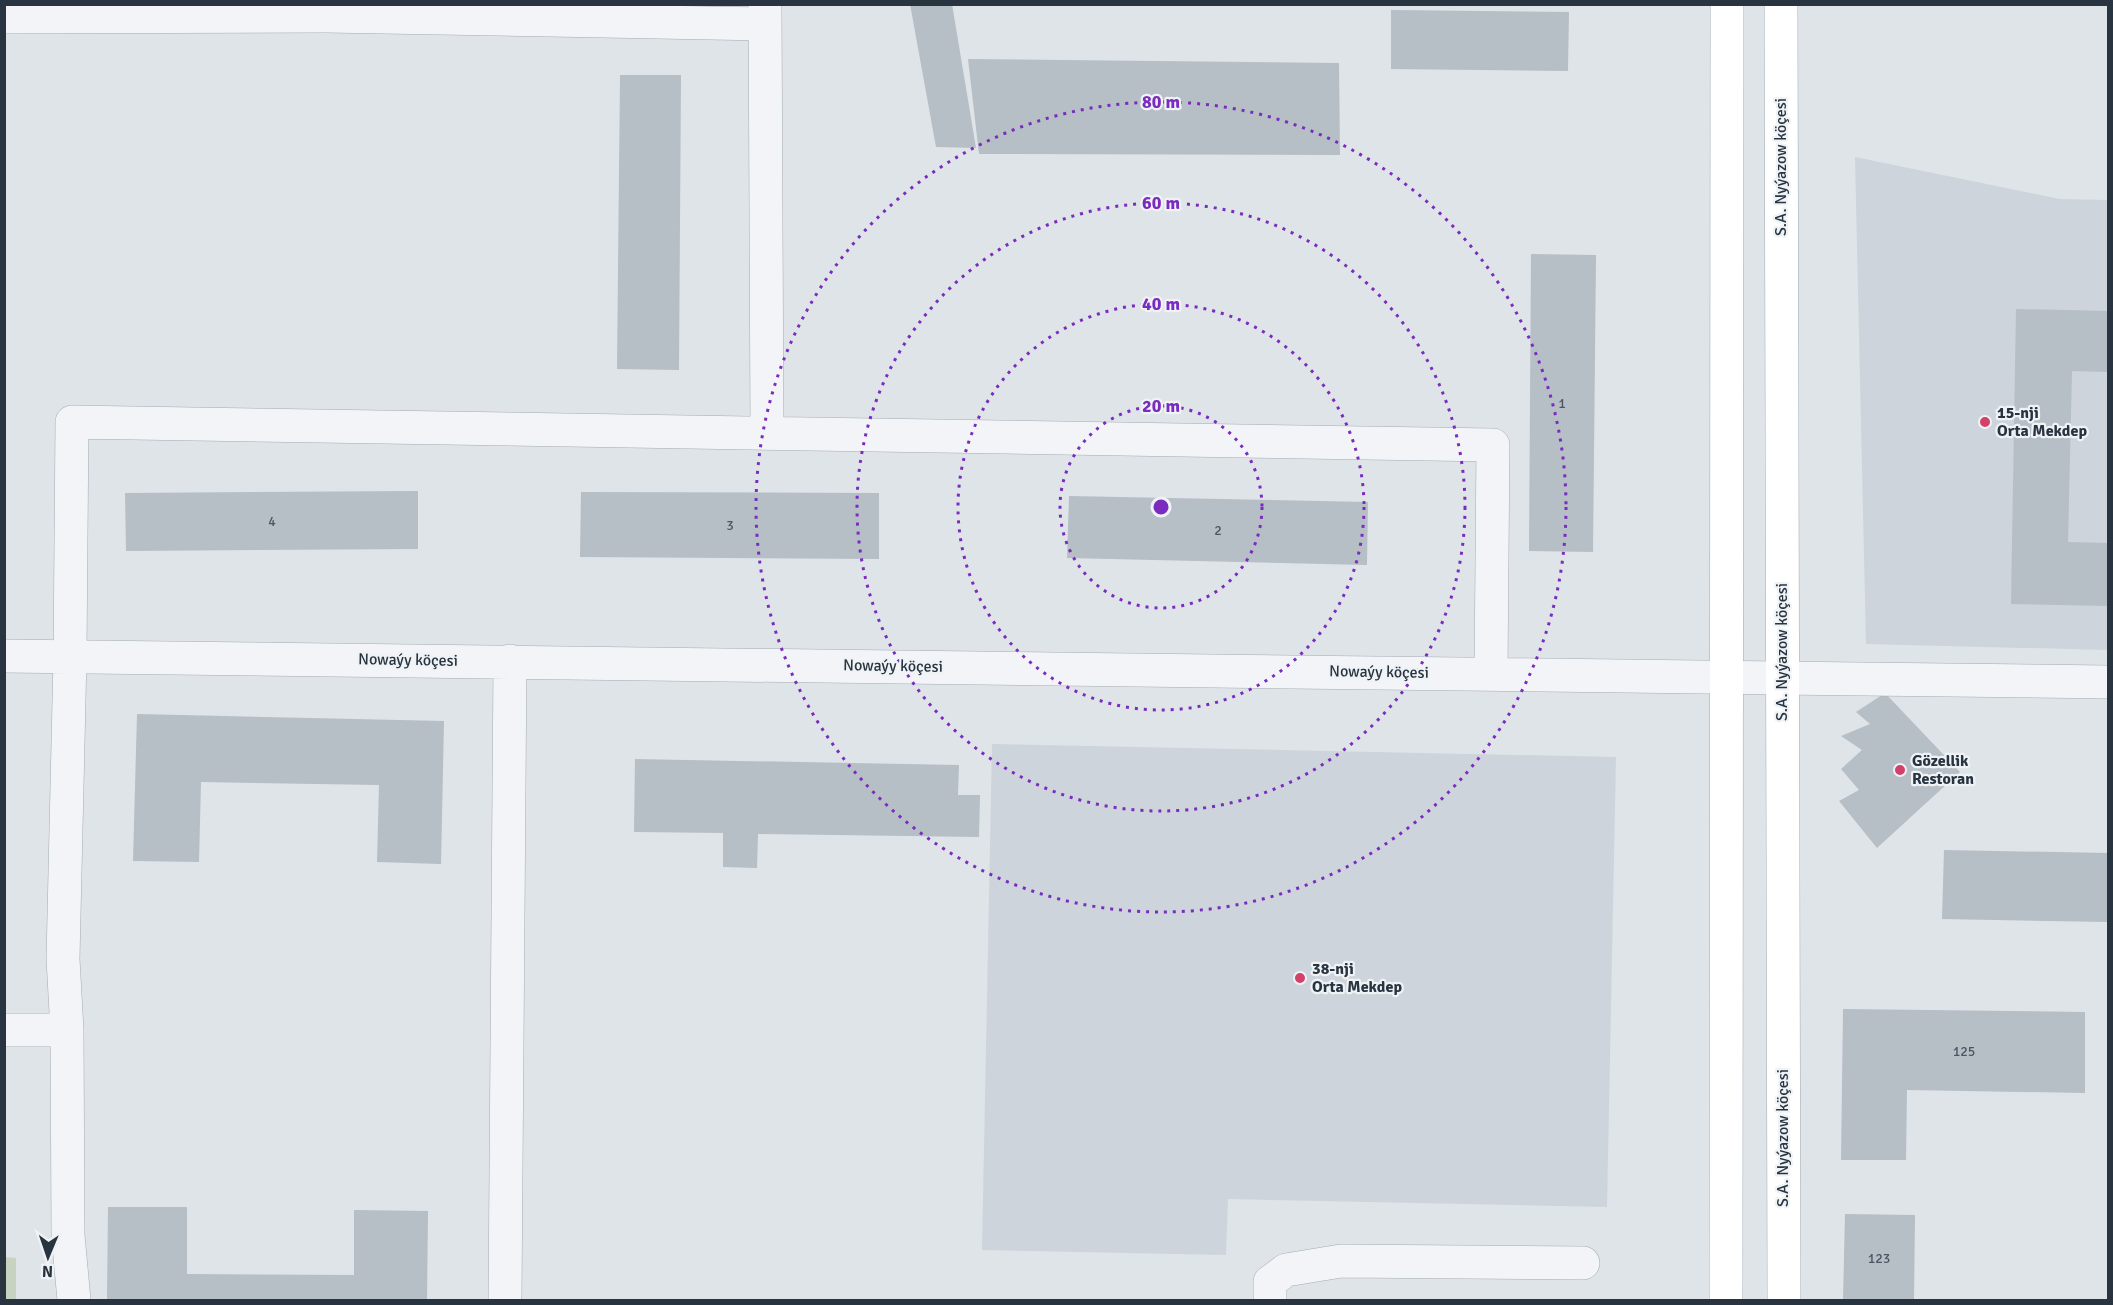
<svg xmlns="http://www.w3.org/2000/svg" width="2113" height="1305" viewBox="0 0 2113 1305" font-family="Signika,sans-serif">
<rect width="100%" height="100%" fill="#dfe4e9"/>
<path fill="#cdd4db" d="M 1855,157 L 2060,199 L 2108,200 L 2108,650 L 1866,644 Z
M 992,744 L 1616,757 L 1607,1207 L 1228,1199 L 1226,1255 L 982,1250 Z"/>
<path fill="#c7d3c0" d="M 5,1257 L 16,1258 L 16,1300 L 5,1300 Z"/>
<path fill="#b6bec6" d="M 910,4 L 952,4 L 976,148 L 936,147 Z
M 1391,10 L 1569,12 L 1568,71 L 1391,69 Z
M 968,59 L 1339,63 L 1340,155 L 979,154 Z
M 620,75 L 681,75 L 679,370 L 617,369 Z
M 1531,254 L 1596,255 L 1593,552 L 1529,551 Z
M 2016,309 L 2108,311 L 2108,372 L 2072,371 L 2068,542 L 2108,543 L 2108,606 L 2011,604 Z
M 418,491 L 418,549 L 126,551 L 125,493 Z
M 581,492 L 879,493 L 879,559 L 580,557 Z
M 1069,496 L 1368,502 L 1367,565 L 1067,558 Z
M 1885,693 L 1960,772 L 1877,848 L 1839,801 L 1859,790 L 1841,769 L 1862,750 L 1841,736 L 1870,724 L 1856,712 Z
M 137,714 L 444,721 L 441,864 L 377,862 L 379,785 L 201,782 L 199,862 L 133,861 Z
M 635,759 L 959,765 L 958,795 L 980,795 L 979,837 L 758,834 L 757,868 L 723,867 L 723,833 L 634,832 Z
M 1944,850 L 2108,853 L 2108,922 L 1942,919 Z
M 1843,1009 L 2085,1012 L 2085,1093 L 1907,1090 L 1906,1160 L 1841,1160 Z
M 108,1207 L 187,1207 L 187,1274 L 354,1275 L 354,1210 L 428,1211 L 427,1300 L 107,1300 Z
M 1845,1214 L 1915,1215 L 1914,1300 L 1843,1300 Z"/>
<g fill="none" stroke-linecap="round" stroke-linejoin="round">
<defs>
<path id="minor" d="M 765,4 L 767,433
M 4,17 L 325,16 L 765,24
M 4,656 L 2108,682
M 4,1030 L 67,1030
M 74,1300 L 68,1235 L 67,1030 L 63,959 L 70,657 L 72,422 L 1493,445 L 1491,674
M 505,1300 L 510,661
M 1270,1300 L 1270,1282 L 1286,1270 L 1341,1261 L 1583,1263"/>
<path id="major" d="M 1781,4 L 1784,1300
M 1726,1300 L 1727,4"/>
</defs>
<use href="#minor" stroke="#a4acb3" stroke-width="34"/>
<use href="#major" stroke="#9eaab5" stroke-width="34"/>
<use href="#minor" stroke="#f2f4f7" stroke-width="33"/>
<use href="#major" stroke="#fff" stroke-width="33"/>
</g>
<g fill="none" stroke="#7b2cbf" stroke-width="3" stroke-dasharray="3 6">
<circle cx="1161" cy="507" r="101"/>
<circle cx="1161" cy="507" r="203"/>
<circle cx="1161" cy="507" r="304"/>
<circle cx="1161" cy="507" r="405"/>
</g>
<g fill="#d1416a" stroke="#eff3f6" stroke-width="2">
<circle cx="1985" cy="422" r="6"/>
<circle cx="1900" cy="770" r="6"/>
<circle cx="1300" cy="978" r="6"/>
</g>
<g text-anchor="middle" dominant-baseline="central" stroke-width="4.5" stroke-linejoin="round" paint-order="stroke">
<g font-size="14" fill="#4c5662">
<text x="1562" y="403">1</text>
<text x="272" y="521">4</text>
<text x="730" y="525">3</text>
<text x="1218" y="530">2</text>
<text x="1964" y="1051">125</text>
<text x="1879" y="1258">123</text>
</g>
<g font-size="16" fill="#283440" stroke="#eff3f6">
<text transform="translate(1781 167) rotate(-90)">S.A. Nyýazow köçesi</text>
<text transform="translate(1782 652) rotate(-90)">S.A. Nyýazow köçesi</text>
<text transform="translate(408 660) rotate(1)">Nowaýy köçesi</text>
<text transform="translate(893 666) rotate(1)">Nowaýy köçesi</text>
<text transform="translate(1379 672) rotate(1)">Nowaýy köçesi</text>
<text transform="translate(1783 1138) rotate(-90)">S.A. Nyýazow köçesi</text>
</g>
<g font-size="16" font-weight="bold" fill="#283440" stroke="#eff3f6" text-anchor="start">
<text x="1997" y="413">15-nji<tspan x="1997" dy="18">Orta Mekdep</tspan></text>
<text x="1912" y="761">Gözellik<tspan x="1912" dy="18">Restoran</tspan></text>
<text x="1312" y="969">38-nji<tspan x="1312" dy="18">Orta Mekdep</tspan></text>
</g>
</g>
<circle cx="1161" cy="507" r="9" fill="#7b2cbf" stroke="#eff3f6" stroke-width="3"/>
<g font-size="18" text-anchor="middle" font-weight="bold" fill="#7b2cbf" stroke="#eff3f6" stroke-width="4.5" stroke-linejoin="round" paint-order="stroke">
<text x="1161" y="108">80 m</text>
<text x="1161" y="209">60 m</text>
<text x="1161" y="310">40 m</text>
<text x="1161" y="412">20 m</text>
</g>
<rect width="2113" height="1305" fill="none" stroke="#283440" stroke-width="12"/>
<g transform="translate(48 1257) rotate(182)" stroke="#eff3f6" stroke-width="4.5" paint-order="stroke">
<path d="M0-4.5L10 22L0 15L-10 22Z" fill="#283440"/>
<text y="-9" font-size="16" font-weight="bold" text-anchor="middle" fill="#283440">N</text>
</g>
</svg>
